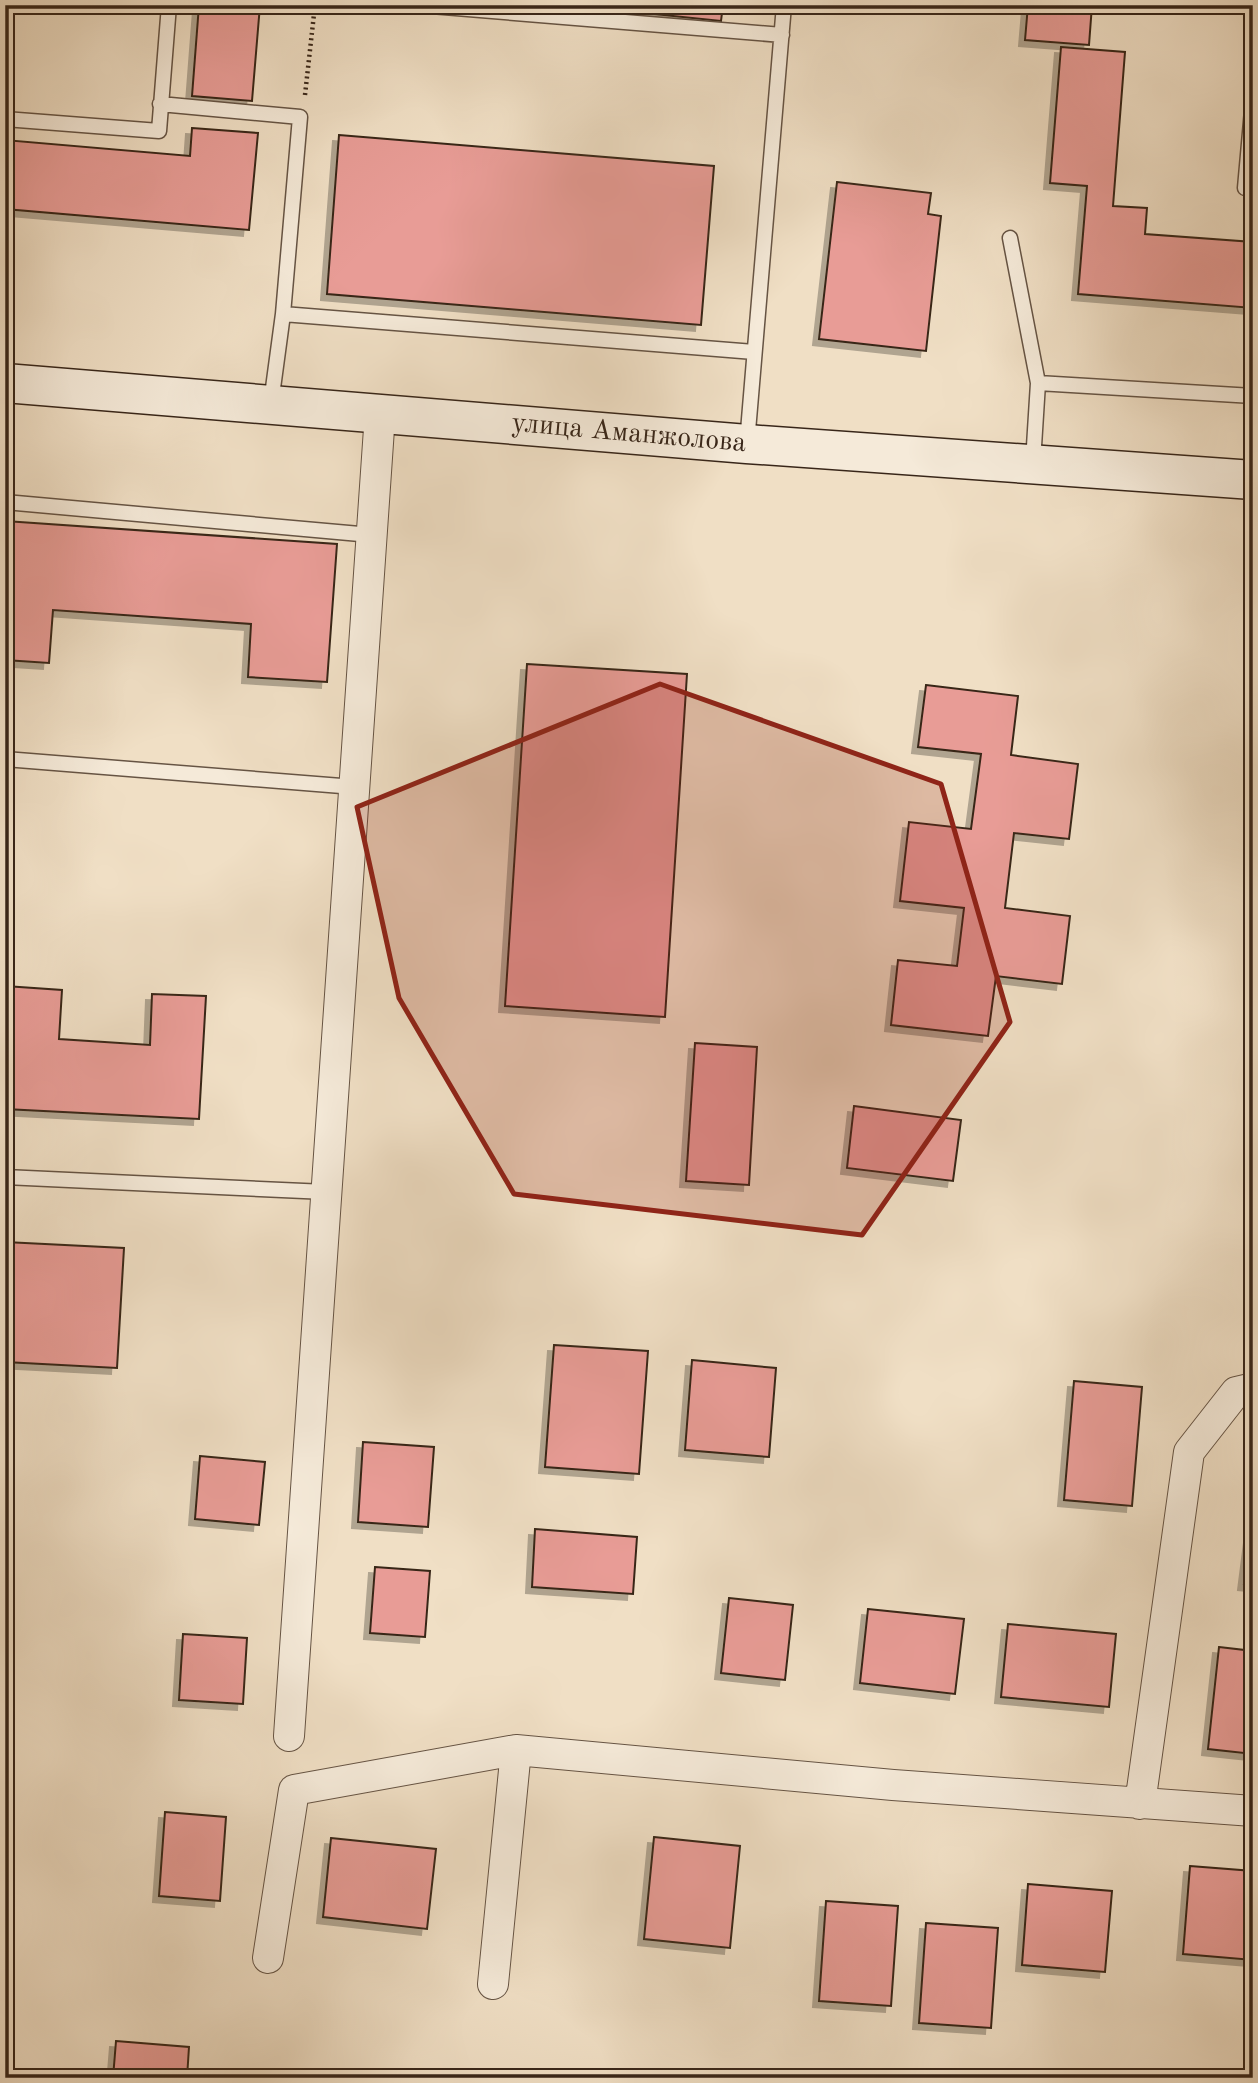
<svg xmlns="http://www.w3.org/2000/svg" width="1258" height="2083" viewBox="0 0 1258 2083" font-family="'Old Standard TT',serif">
<defs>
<filter id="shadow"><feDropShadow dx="-6" dy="6" stdDeviation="0" flood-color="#0004"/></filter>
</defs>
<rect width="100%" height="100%" fill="#f0dfc5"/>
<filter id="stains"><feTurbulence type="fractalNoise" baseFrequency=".00286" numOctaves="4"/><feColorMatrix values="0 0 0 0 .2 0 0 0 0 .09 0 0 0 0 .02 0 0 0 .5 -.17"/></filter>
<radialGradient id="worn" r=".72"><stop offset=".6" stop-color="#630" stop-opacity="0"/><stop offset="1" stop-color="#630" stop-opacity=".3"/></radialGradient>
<path fill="#e89c96" stroke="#382619" stroke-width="2" filter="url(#shadow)" d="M 199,5 L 260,5 L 252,101 L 192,96 Z
M 567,5 L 723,5 L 721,21 Z
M 1028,5 L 1092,5 L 1089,45 L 1025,40 Z
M 1061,47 L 1125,52 L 1113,206 L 1147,208 L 1145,234 L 1253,242 L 1253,308 L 1078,294 L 1087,186 L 1050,183 Z
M 192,128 L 258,133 L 249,230 L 5,209 L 5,140 L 190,156 Z
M 339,135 L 714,166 L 701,325 L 327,294 Z
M 837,182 L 931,193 L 928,214 L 941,216 L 926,351 L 819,339 Z
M 5,521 L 337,544 L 327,682 L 248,677 L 251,624 L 53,610 L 49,663 L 5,660 Z
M 527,664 L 687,674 L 665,1017 L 505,1006 Z
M 926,685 L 1018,696 L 1011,755 L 1078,764 L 1069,839 L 1014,833 L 1005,908 L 1070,916 L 1062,984 L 996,976 L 988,1036 L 891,1025 L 898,960 L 957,966 L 964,908 L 900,901 L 909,822 L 971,829 L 981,754 L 918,747 Z
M 5,986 L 62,990 L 59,1039 L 150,1045 L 152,994 L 206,996 L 199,1119 L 5,1109 Z
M 695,1043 L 757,1047 L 749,1185 L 686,1181 Z
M 854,1106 L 961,1120 L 953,1181 L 847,1168 Z
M 5,1242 L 124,1248 L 117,1368 L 5,1362 Z
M 554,1345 L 648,1351 L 639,1474 L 545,1467 Z
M 692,1360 L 776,1368 L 769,1457 L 685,1450 Z
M 1074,1381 L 1142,1387 L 1132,1506 L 1064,1500 Z
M 363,1442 L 434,1447 L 428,1527 L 358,1522 Z
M 200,1456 L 265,1462 L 259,1525 L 195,1519 Z
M 535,1529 L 637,1537 L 633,1594 L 532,1587 Z
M 1251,1529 L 1253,1529 L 1253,1585 L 1244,1584 Z
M 375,1567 L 430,1571 L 425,1637 L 370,1633 Z
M 729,1598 L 793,1605 L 785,1680 L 721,1673 Z
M 868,1609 L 964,1619 L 955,1694 L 860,1683 Z
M 1008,1624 L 1116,1634 L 1109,1707 L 1001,1697 Z
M 183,1634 L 247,1638 L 243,1704 L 179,1700 Z
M 1219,1647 L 1253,1651 L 1253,1754 L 1208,1749 Z
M 165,1812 L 226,1817 L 220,1901 L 159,1896 Z
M 654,1837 L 740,1846 L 730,1948 L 644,1939 Z
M 331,1838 L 436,1849 L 427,1929 L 323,1917 Z
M 1190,1866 L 1253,1871 L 1253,1960 L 1183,1954 Z
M 1028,1884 L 1112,1891 L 1105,1972 L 1022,1965 Z
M 826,1901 L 898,1906 L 891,2006 L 819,2001 Z
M 926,1923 L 998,1928 L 991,2028 L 919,2023 Z
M 116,2041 L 189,2047 L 187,2078 L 113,2078 Z"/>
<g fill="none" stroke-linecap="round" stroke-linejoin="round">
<defs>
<path id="lane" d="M 419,5 L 782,35
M 1253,99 L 1245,188 L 1253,189
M 160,104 L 300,117 L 283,314 L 271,403
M 5,119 L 159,131 L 169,5
M 1010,238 L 1038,383 L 1033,462
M 283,314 L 754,352
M 1038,383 L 1253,396
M 747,443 L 784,5
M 5,502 L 371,535
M 5,759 L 354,787
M 5,1177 L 326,1192"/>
<path id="street" d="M 289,1736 L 380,414
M 1140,1804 L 1189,1452 L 1236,1392 L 1253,1388
M 268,1958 L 294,1790 L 516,1750
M 493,1984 L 516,1750 L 893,1785 L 1253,1811"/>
<path id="secondary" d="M 5,383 L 747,444 L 1253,480"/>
</defs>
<use href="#lane" stroke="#665444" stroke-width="17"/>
<use href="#street" stroke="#665444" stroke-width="32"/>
<use href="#secondary" stroke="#382619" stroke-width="41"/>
<path stroke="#382619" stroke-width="4.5" stroke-dasharray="2 3.5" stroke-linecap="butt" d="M 305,95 L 315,5"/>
<use href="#lane" stroke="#f5ead9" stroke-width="14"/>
<use href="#street" stroke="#f5ead9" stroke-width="30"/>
<use href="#secondary" stroke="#f5ead9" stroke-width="38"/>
</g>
<path fill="#8f2418" fill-opacity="0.2" stroke="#8f2418" stroke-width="5" stroke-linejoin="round" d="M 660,684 L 941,784 L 1010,1022 L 862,1235 L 514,1194 L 399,998 L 357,807 Z"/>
<g text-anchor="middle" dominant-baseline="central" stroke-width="5" stroke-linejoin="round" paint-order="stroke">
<g font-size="28" fill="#382619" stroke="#f5ead9">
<text transform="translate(629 434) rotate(5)">улица Аманжолова</text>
</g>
</g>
<rect width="1258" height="2083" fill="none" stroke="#f0dfc5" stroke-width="28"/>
<rect x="7" y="7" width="1244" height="2069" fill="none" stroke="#382619" stroke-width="3.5"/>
<rect x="14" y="14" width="1230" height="2055" fill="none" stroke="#382619" stroke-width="2"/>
<rect width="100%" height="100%" filter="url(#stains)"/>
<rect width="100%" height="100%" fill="url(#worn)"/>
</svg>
